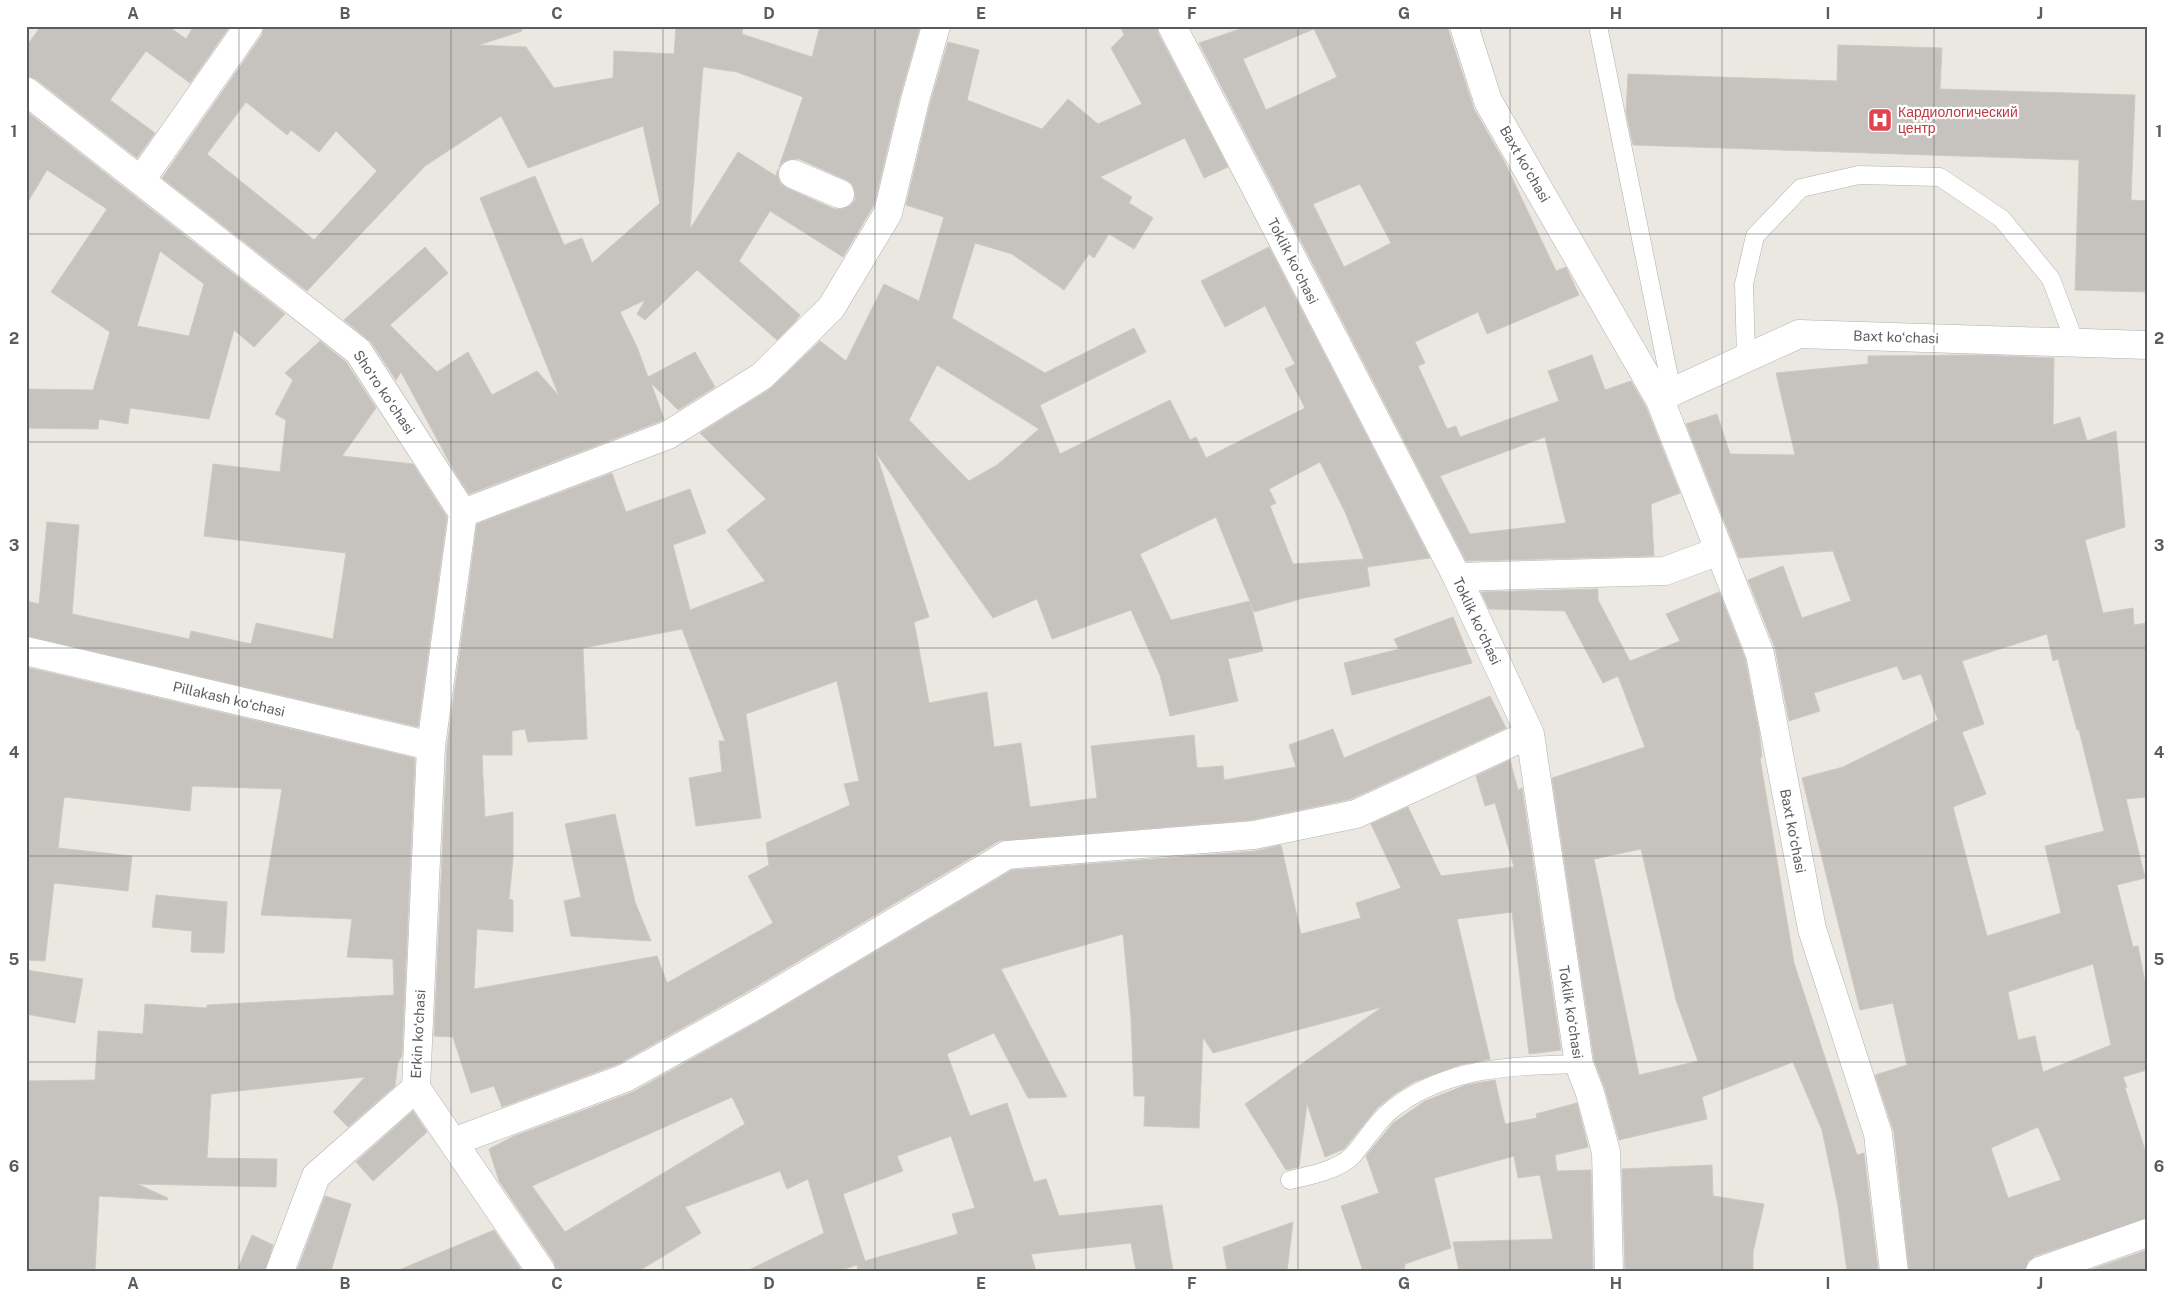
<svg xmlns="http://www.w3.org/2000/svg" width="2173" height="1297" viewBox="0 0 2173 1297" font-family="'Public Sans',sans-serif">
<rect width="100%" height="100%" fill="#ebe8e1"/>
<path fill="#c6c3be" stroke="#cfc9c0" fill-rule="evenodd" d="M 41,26 L 168,26 L 186,39 L 194,26 L 230,26 L 190,83 L 146,51 L 110,100 L 155,133 L 137,158 L 36,79 L 26,76 L 26,47 Z
M 264,26 L 521,26 L 522,31 L 479,45 L 526,47 L 554,88 L 613,78 L 614,51 L 674,54 L 676,26 L 743,26 L 742,34 L 812,57 L 820,26 L 920,26 L 900,96 L 874,205 L 843,257 L 770,211 L 739,261 L 800,315 L 796,321 L 777,340 L 697,270 L 645,320 L 637,314 L 645,300 L 620,312 L 637,347 L 648,377 L 695,352 L 715,387 L 678,410 L 651,383 L 664,419 L 661,421 L 469,494 L 453,469 L 401,372 L 396,380 L 371,342 L 344,320 L 425,247 L 448,273 L 390,325 L 437,372 L 468,352 L 492,395 L 537,371 L 559,396 L 480,198 L 535,176 L 564,245 L 582,238 L 592,263 L 660,203 L 643,126 L 528,168 L 501,116 L 425,166 L 307,291 L 162,178 L 262,35 ZM 703,67 L 737,72 L 803,97 L 779,167 L 783,162 L 791,159 L 799,159 L 846,180 L 852,184 L 855,192 L 855,200 L 850,206 L 842,209 L 834,209 L 787,188 L 780,183 L 778,176 L 778,169 L 776,176 L 738,152 L 690,229 ZM 246,102 L 287,135 L 291,130 L 319,152 L 336,131 L 377,171 L 314,240 L 207,154 Z
M 1120,26 L 1157,26 L 1158,33 L 1228,167 L 1204,178 L 1185,138 L 1100,177 L 1132,197 L 1129,203 L 1153,218 L 1134,249 L 1109,234 L 1094,258 L 1089,254 L 1064,290 L 1012,254 L 975,243 L 952,318 L 1045,373 L 1134,328 L 1146,352 L 1040,405 L 1060,454 L 1170,400 L 1190,440 L 1196,437 L 1206,458 L 1305,408 L 1285,369 L 1295,364 L 1265,306 L 1225,327 L 1201,281 L 1269,247 L 1430,558 L 1367,567 L 1370,586 L 1304,598 L 1254,612 L 1250,602 L 1263,651 L 1228,659 L 1238,701 L 1170,716 L 1160,675 L 1131,610 L 1052,639 L 1037,599 L 993,618 L 876,453 L 929,617 L 914,622 L 929,703 L 987,692 L 994,747 L 1021,743 L 1030,807 L 1097,798 L 1091,746 L 1194,735 L 1197,768 L 1223,766 L 1224,780 L 1296,767 L 1289,745 L 1333,729 L 1344,758 L 1490,696 L 1506,728 L 1351,799 L 1252,820 L 999,841 L 750,990 L 618,1064 L 502,1107 L 494,1086 L 471,1093 L 453,1037 L 434,1036 L 447,747 L 477,524 L 612,473 L 626,512 L 690,489 L 706,533 L 673,545 L 690,610 L 765,581 L 727,530 L 766,499 L 700,433 L 770,389 L 820,341 L 846,361 L 884,284 L 919,301 L 944,217 L 906,205 L 930,104 L 948,42 L 979,50 L 967,100 L 1042,129 L 1068,99 L 1098,124 L 1142,104 L 1111,48 L 1124,35 ZM 937,365 L 1039,429 L 997,465 L 969,481 L 909,420 ZM 1320,462 L 1345,512 L 1364,559 L 1293,564 L 1270,506 L 1276,503 L 1269,489 ZM 1216,517 L 1250,601 L 1171,620 L 1140,554 ZM 682,629 L 725,741 L 719,741 L 722,772 L 689,778 L 696,826 L 761,818 L 746,714 L 837,681 L 859,781 L 844,784 L 850,805 L 766,843 L 769,865 L 748,876 L 773,923 L 667,983 L 657,956 L 474,989 L 477,929 L 513,932 L 513,900 L 509,899 L 513,859 L 513,812 L 485,817 L 482,755 L 512,755 L 512,731 L 525,729 L 528,742 L 587,739 L 583,648 Z
M 1249,26 L 1447,26 L 1474,109 L 1504,161 L 1556,271 L 1566,267 L 1579,295 L 1487,334 L 1478,312 L 1415,342 L 1425,363 L 1418,366 L 1447,429 L 1456,426 L 1460,437 L 1559,401 L 1548,371 L 1592,355 L 1605,390 L 1631,381 L 1646,407 L 1680,493 L 1651,504 L 1654,556 L 1466,561 L 1199,43 ZM 1314,29 L 1337,77 L 1266,110 L 1243,59 ZM 1360,184 L 1391,243 L 1344,267 L 1313,204 ZM 1545,437 L 1566,523 L 1470,534 L 1440,476 Z
M 1838,45 L 1942,48 L 1940,89 L 2135,95 L 2131,200 L 2147,201 L 2147,292 L 2075,290 L 2079,160 L 1633,145 L 1626,112 L 1628,74 L 1837,81 Z
M 26,111 L 285,314 L 254,347 L 234,330 L 209,419 L 130,408 L 128,424 L 99,419 L 98,429 L 26,428 L 26,389 L 93,390 L 110,332 L 51,292 L 107,209 L 47,170 L 26,205 ZM 160,251 L 204,284 L 189,336 L 137,326 Z
M 320,341 L 346,362 L 376,408 L 342,456 L 413,464 L 447,517 L 418,727 L 26,636 L 26,601 L 39,604 L 47,522 L 79,525 L 72,614 L 189,639 L 191,631 L 251,644 L 256,623 L 333,639 L 346,553 L 204,536 L 213,464 L 280,472 L 286,420 L 275,414 L 293,380 L 285,373 Z
M 1980,355 L 2054,358 L 2053,425 L 2080,417 L 2087,441 L 2116,431 L 2125,527 L 2085,540 L 2103,613 L 2133,608 L 2134,625 L 2147,623 L 2147,797 L 2126,799 L 2145,878 L 2117,885 L 2133,947 L 2138,946 L 2147,993 L 2147,1070 L 2123,1077 L 2127,1087 L 2125,1088 L 2147,1156 L 2147,1218 L 2035,1256 L 2028,1261 L 2025,1271 L 1909,1271 L 1894,1132 L 1875,1075 L 1907,1065 L 1893,1003 L 1860,1010 L 1802,778 L 1843,767 L 1938,720 L 1921,674 L 1903,680 L 1897,666 L 1814,693 L 1820,711 L 1789,721 L 1775,648 L 1748,580 L 1783,566 L 1802,618 L 1851,601 L 1833,551 L 1739,558 L 1686,424 L 1717,414 L 1730,454 L 1795,455 L 1776,373 L 1868,364 L 1868,356 ZM 2047,634 L 2053,661 L 2058,659 L 2077,730 L 2079,730 L 2104,831 L 2045,846 L 2061,913 L 1987,936 L 1953,807 L 1986,794 L 1962,732 L 1984,724 L 1962,661 ZM 2093,964 L 2111,1045 L 2043,1072 L 2035,1036 L 2018,1040 L 2008,992 ZM 2038,1127 L 2061,1180 L 2008,1198 L 1991,1148 Z
M 1598,589 L 1598,600 L 1630,661 L 1680,641 L 1666,614 L 1719,592 L 1745,658 L 1759,731 L 1762,757 L 1760,758 L 1794,963 L 1857,1155 L 1864,1153 L 1878,1271 L 1847,1271 L 1838,1206 L 1822,1130 L 1793,1062 L 1702,1097 L 1707,1119 L 1619,1140 L 1605,1089 L 1594,1060 L 1552,778 L 1645,747 L 1618,676 L 1603,683 L 1565,611 L 1489,609 L 1481,592 ZM 1641,849 L 1676,1000 L 1698,1061 L 1639,1075 L 1594,859 Z
M 1453,617 L 1472,663 L 1352,695 L 1344,663 L 1399,649 L 1394,639 Z
M 26,667 L 415,758 L 402,1056 L 398,1062 L 395,1086 L 348,1127 L 333,1112 L 365,1077 L 211,1094 L 207,1158 L 277,1159 L 276,1187 L 137,1184 L 168,1198 L 167,1200 L 99,1196 L 95,1271 L 26,1271 L 26,1081 L 95,1080 L 98,1031 L 143,1034 L 145,1004 L 207,1008 L 207,1005 L 394,995 L 393,959 L 347,957 L 352,919 L 261,915 L 282,789 L 192,786 L 190,811 L 64,797 L 58,848 L 132,856 L 128,891 L 54,883 L 45,961 L 26,960 Z
M 1510,760 L 1518,790 L 1522,788 L 1561,1050 L 1529,1054 L 1512,912 L 1457,919 L 1490,1059 L 1460,1065 L 1414,1082 L 1393,1095 L 1378,1107 L 1344,1149 L 1325,1157 L 1307,1104 L 1299,1167 L 1286,1170 L 1245,1104 L 1382,1007 L 1213,1053 L 1203,1037 L 1199,1128 L 1144,1126 L 1145,1096 L 1134,1096 L 1131,1018 L 1123,934 L 1001,969 L 1067,1097 L 1028,1098 L 994,1033 L 947,1054 L 970,1116 L 1007,1103 L 1034,1182 L 1046,1179 L 1059,1216 L 1162,1205 L 1173,1271 L 1136,1271 L 1131,1243 L 1031,1254 L 1036,1271 L 858,1271 L 857,1265 L 839,1271 L 747,1271 L 824,1233 L 808,1179 L 787,1189 L 780,1171 L 685,1207 L 701,1233 L 639,1271 L 556,1271 L 554,1262 L 499,1181 L 489,1149 L 512,1137 L 633,1092 L 766,1017 L 1012,870 L 1255,851 L 1281,845 L 1301,934 L 1361,918 L 1356,903 L 1401,888 L 1371,824 L 1408,807 L 1441,876 L 1514,867 L 1495,803 L 1485,806 L 1476,776 ZM 732,1097 L 745,1124 L 565,1232 L 532,1186 ZM 951,1136 L 975,1208 L 952,1214 L 958,1234 L 865,1261 L 843,1194 L 903,1171 L 897,1156 Z
M 615,814 L 635,902 L 651,941 L 571,936 L 564,901 L 581,897 L 565,824 Z
M 156,895 L 227,902 L 224,953 L 191,952 L 192,931 L 152,927 Z
M 26,970 L 83,979 L 75,1023 L 26,1014 Z
M 1495,1080 L 1505,1124 L 1537,1118 L 1536,1114 L 1577,1103 L 1588,1147 L 1555,1155 L 1557,1171 L 1591,1170 L 1593,1271 L 1459,1271 L 1453,1242 L 1553,1239 L 1540,1175 L 1518,1178 L 1514,1156 L 1434,1178 L 1451,1248 L 1405,1264 L 1404,1271 L 1363,1271 L 1341,1206 L 1379,1193 L 1366,1156 L 1393,1123 L 1425,1101 L 1466,1085 Z
M 413,1111 L 427,1132 L 373,1181 L 356,1162 Z
M 1712,1165 L 1713,1196 L 1764,1204 L 1753,1252 L 1753,1271 L 1625,1271 L 1622,1169 Z
M 325,1196 L 351,1204 L 331,1271 L 297,1271 Z
M 1293,1222 L 1287,1271 L 1227,1271 L 1223,1247 Z
M 494,1230 L 522,1271 L 399,1271 L 399,1270 Z
M 252,1235 L 273,1245 L 265,1271 L 237,1271 Z
M 2147,1250 L 2147,1271 L 2087,1271 Z"/>
<g fill="none" stroke-linecap="round" stroke-linejoin="round">
<defs>
<path id="lane" d="M 1598,26 L 1672,392
M 1746,358 L 1744,284 L 1755,236 L 1801,188 L 1859,175 L 1940,177 L 2002,219 L 2051,279 L 2075,343
M 1290,1180 C 1309,1176 1339,1170 1353,1155 C 1368,1138 1379,1117 1399,1104 C 1454,1066 1514,1066 1579,1064"/>
<path id="street" d="M 1172,26 L 1457,577 L 1530,734 L 1579,1064 L 1590,1093 L 1606,1152 L 1609,1271
M 1464,26 L 1488,101 L 1660,400 L 1760,654 L 1812,929 L 1878,1134 L 1894,1271
M 26,91 L 358,351 L 463,513 L 431,746 L 416,1088 L 316,1176 L 280,1271
M 793,174 L 840,194
M 141,180 L 249,26
M 1660,400 L 1672,392 L 1799,334 L 2147,345
M 463,513 L 668,435 L 762,376 L 831,308 L 888,213 L 915,100 L 936,26
M 1457,577 L 1665,571 L 1719,551
M 26,651 L 431,746
M 416,1088 L 541,1271
M 453,1142 L 625,1078 L 758,1004 L 1007,855 L 1254,835 L 1356,814 L 1530,734
M 2040,1271 L 2147,1233"/>
</defs>
<use href="#lane" stroke="#aeb2b5" stroke-width="19"/>
<use href="#street" stroke="#aeb2b5" stroke-width="29"/>
<use href="#lane" stroke="#fff" stroke-width="18"/>
<use href="#street" stroke="#fff" stroke-width="28"/>
</g>
<path fill="none" stroke="#595d61" stroke-width="1" stroke-opacity="0.55" d="M 239,26 L 239,1271M 451,26 L 451,1271M 663,26 L 663,1271M 875,26 L 875,1271M 1086,26 L 1086,1271M 1298,26 L 1298,1271M 1510,26 L 1510,1271M 1722,26 L 1722,1271M 1934,26 L 1934,1271M 26,234 L 2147,234M 26,442 L 2147,442M 26,648 L 2147,648M 26,856 L 2147,856M 26,1062 L 2147,1062"/>
<defs>
<symbol id="hospital-square" viewBox="-11 -11 22 22"><rect x="-9" y="-9" width="18" height="18" rx="4" fill="#e0444e" stroke="#fff"/><path d="M-5-5h3v3.5h4V-5h3V5h-3V1.5h-4V5h-3Z" fill="#fff"/></symbol>
</defs>
<g fill-rule="evenodd">
<use href="#hospital-square" x="1866" y="106" width="28" height="28"/>
</g>
<g text-anchor="middle" dominant-baseline="central" stroke-width="4.5" stroke-linejoin="round" paint-order="stroke">
<g font-size="14" fill="#be3a42" stroke="#fff" text-anchor="start">
<text x="1898" y="112">Кардиологический<tspan x="1898" dy="16">центр</tspan></text>
</g>
<g font-size="14" fill="#595d61" stroke="#fff">
<text transform="translate(1525 164) rotate(60)">Baxt koʻchasi</text>
<text transform="translate(1293 261) rotate(63)">Toklik koʻchasi</text>
<text transform="translate(1896 337) rotate(2)">Baxt koʻchasi</text>
<text transform="translate(384 392) rotate(56)">Shoʻro koʻchasi</text>
<text transform="translate(1477 621) rotate(65)">Toklik koʻchasi</text>
<text transform="translate(229 699) rotate(13)">Pillakash koʻchasi</text>
<text transform="translate(1793 831) rotate(79)">Baxt koʻchasi</text>
<text transform="translate(1571 1012) rotate(81)">Toklik koʻchasi</text>
<text transform="translate(418 1034) rotate(-87)">Erkin koʻchasi</text>
</g>
</g>
<rect width="2173" height="1297" fill="none" stroke="#ffffff" stroke-width="55"/>
<rect x="28" y="28" width="2118" height="1242" fill="none" stroke="#595d61" stroke-width="2"/>
<g font-size="16" text-anchor="middle" font-weight="bold" fill="#595d61">
<text x="133" y="19">A</text>
<text x="345" y="19">B</text>
<text x="557" y="19">C</text>
<text x="769" y="19">D</text>
<text x="981" y="19">E</text>
<text x="1192" y="19">F</text>
<text x="1404" y="19">G</text>
<text x="1616" y="19">H</text>
<text x="1828" y="19">I</text>
<text x="2040" y="19">J</text>
<text x="14" y="137">1</text>
<text x="2159" y="137">1</text>
<text x="14" y="344">2</text>
<text x="2159" y="344">2</text>
<text x="14" y="551">3</text>
<text x="2159" y="551">3</text>
<text x="14" y="758">4</text>
<text x="2159" y="758">4</text>
<text x="14" y="965">5</text>
<text x="2159" y="965">5</text>
<text x="14" y="1172">6</text>
<text x="2159" y="1172">6</text>
<text x="133" y="1289">A</text>
<text x="345" y="1289">B</text>
<text x="557" y="1289">C</text>
<text x="769" y="1289">D</text>
<text x="981" y="1289">E</text>
<text x="1192" y="1289">F</text>
<text x="1404" y="1289">G</text>
<text x="1616" y="1289">H</text>
<text x="1828" y="1289">I</text>
<text x="2040" y="1289">J</text>
</g>
</svg>
